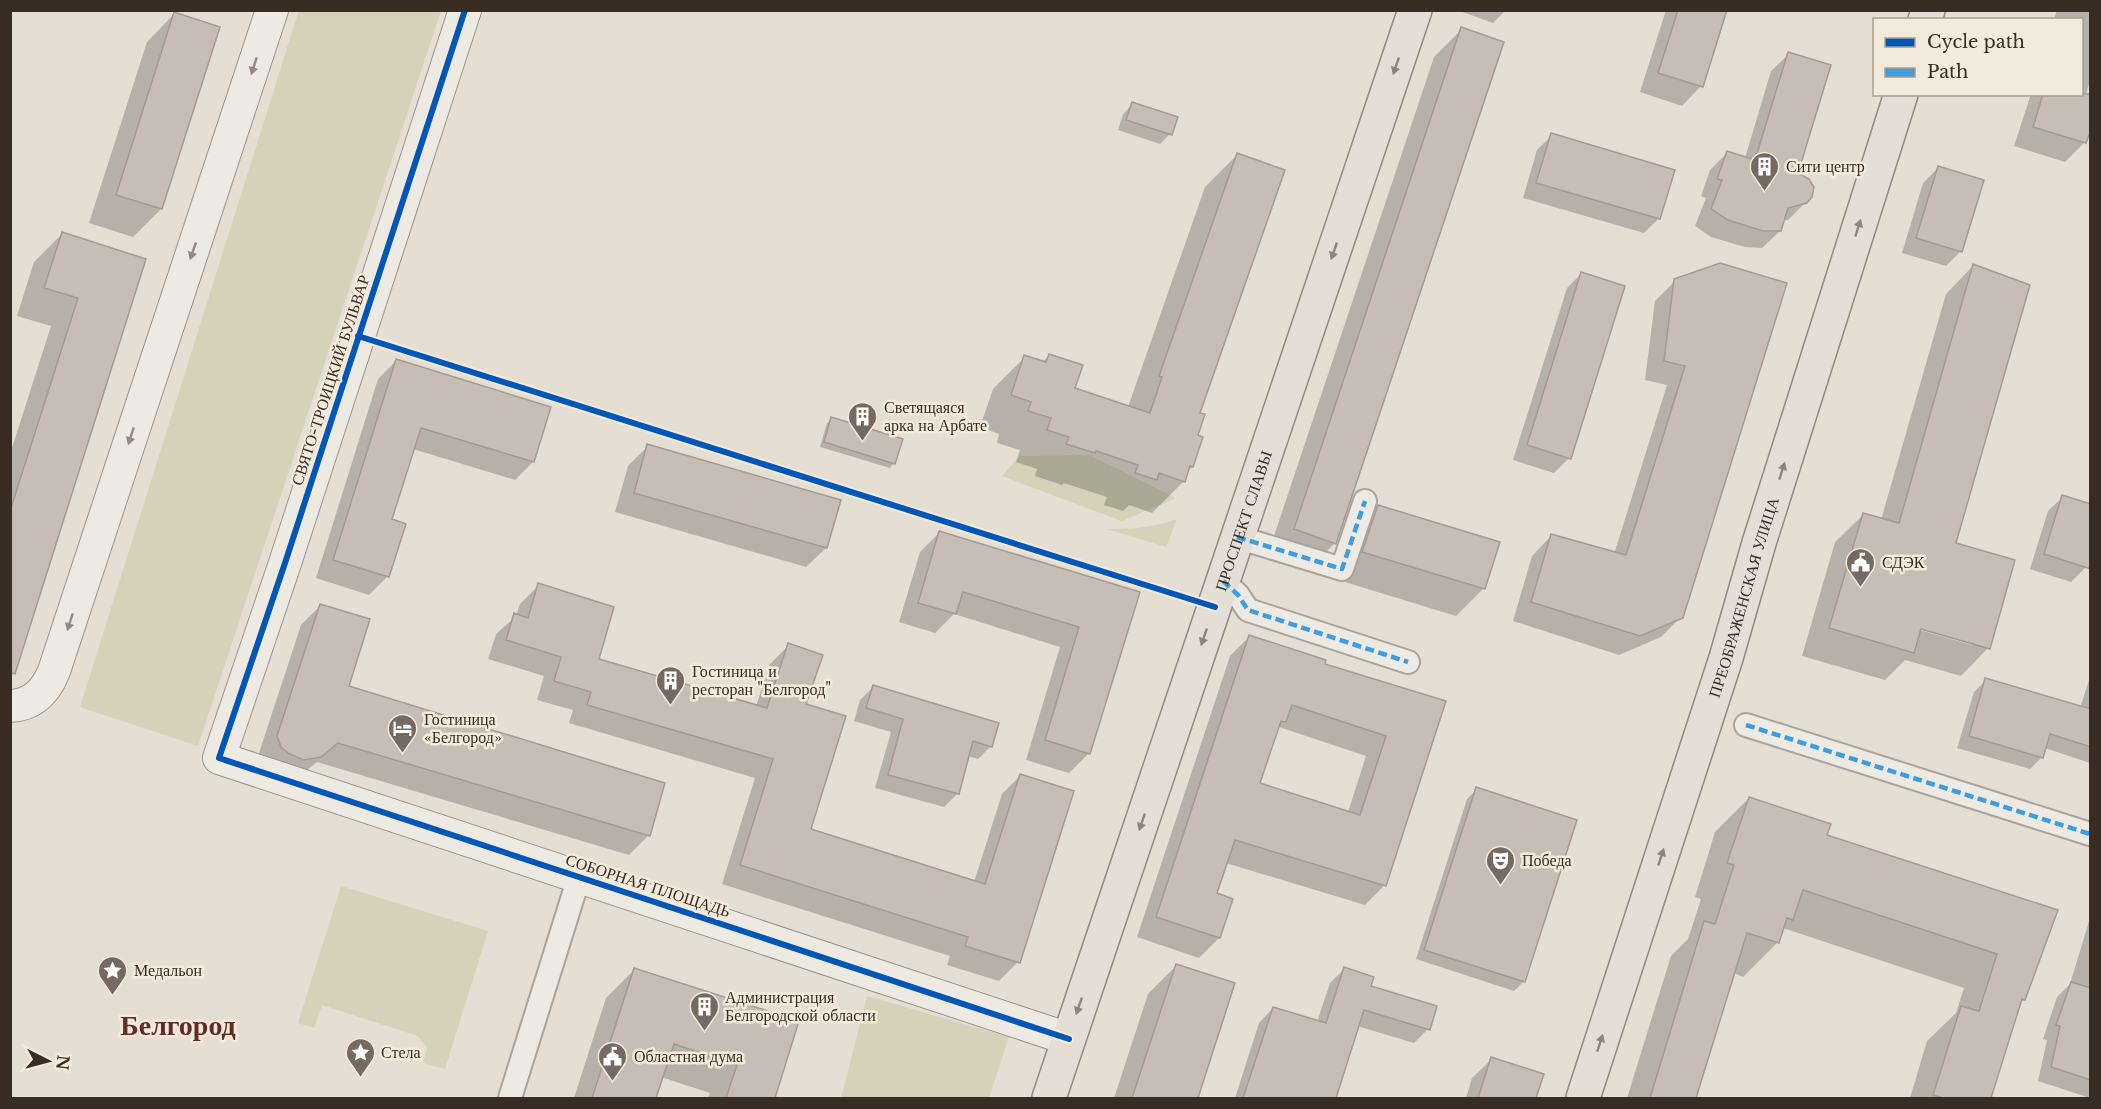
<svg xmlns="http://www.w3.org/2000/svg" width="2101" height="1109" viewBox="0 0 2101 1109" font-family="'Libre Baskerville',serif">
<rect width="100%" height="100%" fill="#e4ded3"/>
<path fill="#d4d2b8" d="M 299,10 L 441,11 L 198,746 L 80,707 Z
M 1089,455 L 1176,498 L 1122,521 L 1002,476 L 1020,456 Z
M 1177,519 L 1166,547 L 1107,529 C 1132,529 1153,528 1177,519 Z
M 341,886 L 488,931 L 445,1069 L 423,1063 L 427,1048 L 418,1036 L 322,1005 L 314,1028 L 298,1023 Z
M 867,996 L 1009,1037 L 989,1098 L 841,1098 Z"/>
<path fill="#0003" fill-rule="evenodd" d="M 1457,10 L 1506,10 L 1493,23 Z
M 1666,10 L 1726,10 L 1701,86 L 1682,106 L 1640,92 Z
M 2057,10 L 2090,10 L 2090,81 L 2086,94 L 2085,142 L 2065,162 L 2014,146 L 2031,94 L 2082,94 L 2082,20 L 2054,20 Z
M 174,14 L 161,209 L 133,237 L 89,223 L 147,42 Z
M 1462,29 L 1335,543 L 1307,571 L 1267,557 L 1434,57 Z
M 1789,54 L 1796,173 L 1806,202 L 1788,220 L 1783,221 L 1780,231 L 1762,248 L 1745,247 L 1711,237 L 1695,226 L 1706,198 L 1701,196 L 1710,170 L 1727,153 L 1745,158 L 1771,71 Z
M 1133,104 L 1170,134 L 1160,144 L 1118,130 L 1123,114 Z
M 1552,135 L 1659,218 L 1644,233 L 1523,198 L 1537,150 Z
M 1237,155 L 1198,414 L 1196,436 L 1201,438 L 1192,467 L 1187,472 L 1184,481 L 1152,513 L 1129,505 L 1123,511 L 1104,505 L 1107,497 L 1064,483 L 1062,485 L 1035,476 L 1037,469 L 1016,462 L 1020,450 L 997,443 L 999,434 L 980,427 L 993,389 L 1025,357 L 1042,363 L 1049,355 L 1074,389 L 1128,407 L 1205,187 Z
M 1938,168 L 1961,251 L 1946,266 L 1902,253 L 1923,183 Z
M 62,234 L 144,260 L 10,658 L 10,454 L 51,326 L 17,316 L 34,262 Z
M 1720,265 L 1681,617 L 1661,637 L 1619,655 L 1513,621 L 1532,556 L 1551,536 L 1614,554 L 1667,385 L 1645,380 L 1655,301 L 1675,281 Z
M 1973,266 L 1954,544 L 1988,648 L 1961,676 L 1905,660 L 1885,680 L 1802,656 L 1835,542 L 1863,515 L 1881,520 L 1946,294 ZM 1914,625 L 1972,642 L 1972,645 L 1913,628 Z
M 1582,273 L 1569,458 L 1554,473 L 1513,460 L 1567,288 Z
M 396,361 L 533,462 L 515,480 L 413,449 L 390,520 L 404,525 L 387,577 L 369,595 L 316,578 L 378,379 Z
M 832,419 L 894,463 L 890,468 L 820,447 L 827,423 Z
M 648,446 L 839,501 L 826,548 L 806,567 L 615,512 L 628,466 Z
M 2063,497 L 2086,567 L 2071,582 L 2030,569 L 2048,511 Z
M 1378,506 L 1484,588 L 1456,616 L 1335,579 L 1350,534 Z
M 940,532 L 1138,593 L 1089,753 L 1069,773 L 1026,760 L 1060,647 L 954,614 L 935,633 L 899,622 L 920,552 Z
M 539,585 L 597,660 L 756,706 L 770,664 L 789,645 L 805,705 L 809,830 L 974,882 L 1002,794 L 1020,776 L 1018,962 L 999,981 L 947,965 L 950,956 L 722,884 L 755,778 L 569,723 L 573,710 L 537,700 L 544,676 L 488,659 L 496,634 L 516,616 L 520,604 Z
M 320,606 L 347,687 L 649,835 L 629,855 L 317,762 L 300,776 L 258,756 L 301,625 Z
M 1250,636 L 1323,665 L 1445,702 L 1385,885 L 1365,905 L 1226,863 L 1215,894 L 1219,938 L 1199,958 L 1137,937 L 1230,656 ZM 1279,727 L 1366,756 L 1348,812 L 1259,784 Z
M 2090,677 L 2090,763 L 2045,748 L 2042,757 L 2030,769 L 1957,748 L 1974,692 L 1986,680 L 2080,708 Z
M 873,687 L 991,746 L 978,759 L 968,756 L 957,794 L 944,807 L 875,788 L 891,732 L 854,721 L 860,700 Z
M 1477,789 L 1524,981 L 1514,991 L 1416,959 L 1467,799 Z
M 1749,798 L 1825,836 L 2056,911 L 2024,1000 L 2019,1004 L 1989,1098 L 1910,1098 L 1927,1041 L 1956,1013 L 1964,988 L 1783,928 L 1777,943 L 1743,977 L 1734,973 L 1695,1098 L 1627,1098 L 1671,956 L 1688,939 L 1701,899 L 1695,897 L 1715,832 Z
M 2090,918 L 2090,1098 L 2038,1081 L 2047,1040 L 2043,1039 L 2057,997 L 2070,984 Z
M 1176,966 L 1233,984 L 1197,1098 L 1114,1098 L 1148,994 Z
M 1344,969 L 1428,1029 L 1414,1043 L 1357,1026 L 1334,1098 L 1235,1098 L 1259,1023 L 1273,1008 L 1317,1022 L 1330,983 Z
M 634,970 L 797,1022 L 773,1098 L 708,1098 L 710,1093 L 661,1077 L 654,1098 L 574,1098 L 606,998 Z
M 1492,1059 L 1542,1075 L 1535,1098 L 1466,1098 L 1472,1078 Z"/>
<path fill="#c8bdb4" stroke="#a49a92" stroke-width="1.5" fill-rule="evenodd" d="M 1678,10 L 1727,10 L 1703,87 L 1658,73 Z
M 174,12 L 220,27 L 162,209 L 116,195 Z
M 1461,27 L 1504,42 L 1336,544 L 1294,529 Z
M 1788,52 L 1831,65 L 1798,173 L 1809,179 L 1814,187 L 1812,197 L 1807,203 L 1788,208 L 1781,231 L 1763,231 L 1728,220 L 1711,209 L 1722,180 L 1717,179 L 1727,151 L 1755,160 Z
M 2043,94 L 2091,94 L 2091,130 L 2086,143 L 2033,127 Z
M 1132,102 L 1178,117 L 1172,135 L 1126,120 Z
M 1551,133 L 1675,170 L 1660,219 L 1536,183 Z
M 1237,153 L 1285,170 L 1200,413 L 1205,414 L 1198,435 L 1203,437 L 1193,467 L 1190,466 L 1185,482 L 1159,473 L 1157,480 L 1135,473 L 1138,465 L 1096,451 L 1095,453 L 1066,444 L 1069,437 L 1047,430 L 1051,418 L 1028,411 L 1031,402 L 1011,395 L 1024,355 L 1046,362 L 1049,354 L 1083,365 L 1075,388 L 1150,413 L 1162,377 L 1159,376 Z
M 1938,166 L 1984,180 L 1962,252 L 1916,238 Z
M 62,232 L 146,259 L 15,674 L 10,673 L 10,511 L 78,298 L 44,288 Z
M 1720,263 L 1787,283 L 1683,618 L 1640,636 L 1531,602 L 1551,534 L 1626,555 L 1685,366 L 1664,361 L 1674,279 Z
M 1973,264 L 2030,285 L 1956,543 L 2015,560 L 1990,649 L 1921,629 L 1914,653 L 1829,628 L 1863,513 L 1899,523 Z
M 1581,272 L 1625,286 L 1571,459 L 1527,445 Z
M 396,359 L 551,407 L 534,462 L 421,428 L 392,519 L 406,524 L 389,577 L 333,560 Z
M 831,417 L 903,439 L 895,464 L 824,442 Z
M 647,444 L 841,500 L 827,548 L 634,493 Z
M 2062,495 L 2091,504 L 2091,569 L 2044,554 Z
M 1378,505 L 1500,542 L 1485,589 L 1362,552 Z
M 939,531 L 1140,592 L 1090,754 L 1045,740 L 1079,627 L 963,592 L 956,614 L 918,603 Z
M 538,583 L 614,607 L 599,659 L 767,708 L 788,643 L 823,655 L 806,704 L 846,716 L 811,829 L 985,884 L 1020,774 L 1074,791 L 1020,963 L 965,946 L 968,937 L 740,865 L 773,759 L 587,705 L 591,692 L 554,681 L 561,657 L 506,640 L 514,613 L 528,618 Z
M 320,604 L 370,619 L 349,686 L 665,783 L 650,836 L 338,743 L 321,757 L 303,760 L 288,753 L 281,747 L 277,736 Z
M 1249,635 L 1326,660 L 1325,664 L 1446,701 L 1386,886 L 1235,840 L 1217,893 L 1233,899 L 1220,938 L 1156,917 ZM 1292,705 L 1386,736 L 1360,815 L 1260,783 L 1281,721 L 1286,722 Z
M 1985,678 L 2091,709 L 2091,747 L 2050,734 L 2043,758 L 1969,736 Z
M 873,685 L 999,723 L 992,747 L 973,741 L 959,794 L 888,775 L 903,719 L 866,708 Z
M 1476,787 L 1577,820 L 1525,982 L 1424,950 Z
M 1749,797 L 1831,824 L 1827,835 L 2058,910 L 2025,1000 L 2022,999 L 1991,1098 L 1943,1098 L 1933,1095 L 1961,1006 L 1979,1011 L 1997,954 L 1803,890 L 1793,920 L 1787,918 L 1779,943 L 1747,933 L 1696,1098 L 1650,1098 L 1704,921 L 1715,924 L 1734,865 L 1727,863 Z
M 1176,964 L 1235,983 L 1198,1098 L 1132,1098 Z
M 1344,967 L 1374,977 L 1371,986 L 1437,1006 L 1430,1030 L 1364,1010 L 1336,1098 L 1243,1098 L 1273,1007 L 1326,1023 Z
M 634,968 L 799,1021 L 775,1098 L 726,1098 L 737,1065 L 674,1044 L 656,1098 L 592,1098 Z
M 2071,982 L 2091,988 L 2091,1080 L 2051,1067 L 2060,1026 L 2056,1025 Z
M 1491,1057 L 1544,1074 L 1536,1098 L 1478,1098 Z"/>
<g fill="none" stroke-linecap="round" stroke-linejoin="round">
<defs>
<path id="street" d="M 1237,537 L 1342,569 L 1365,501
M 1223,581 L 1238,595 L 1248,610 L 1408,662
M 1746,725 L 2090,834
M 510,1098 L 579,877"/>
<path id="secondary" d="M 465,10 L 285,563 L 219,758 L 1069,1039
M 10,706 C 33,705 46,691 54,671 L 272,10"/>
<g id="primary">
<path d="M 1925,20 L 1928,10"/>
<path id="s1" d="M 1049,1098 L 1415,10"/>
<path id="s2" d="M 1583,1098 L 1726,658 L 1759,543 L 1901,94"/>
</g>
</defs>
<use href="#street" stroke="#aaa39b" stroke-width="26"/>
<use href="#secondary" stroke="#9a938c" stroke-width="34"/>
<use href="#primary" stroke="#908982" stroke-width="36"/>
<use href="#street" stroke="#ede9e3" stroke-width="22"/>
<use href="#secondary" stroke="#ede9e3" stroke-width="32"/>
<use href="#primary" stroke="#e4ded6" stroke-width="33"/>
<path stroke="#3e9ce0" stroke-width="4.5" stroke-dasharray="9 4.5" stroke-linecap="butt" d="M 1237,537 L 1342,569 L 1365,501
M 1223,581 L 1238,595 L 1248,610 L 1408,662
M 1746,725 L 2090,834"/>
<defs>
<path id="cycleway" d="M 465,10 L 285,563 L 219,758 L 1069,1039
M 358,336 L 1215,607"/>
</defs>
<use href="#cycleway" stroke="#f3eadb" stroke-width="10"/>
<use href="#cycleway" stroke="#0057b8" stroke-width="6"/>
</g>
<defs><path id="oneway-solid" d="M-6-.8H1V-3.2L6.5 0L1 3.2V.8H-6Z" transform="scale(1.5)"/></defs>
<g fill="#938a83">
<use href="#oneway-solid" transform="translate(254 66) rotate(108)"/>
<use href="#oneway-solid" transform="translate(193 251) rotate(109)"/>
<use href="#oneway-solid" transform="translate(131 436) rotate(108)"/>
<use href="#oneway-solid" transform="translate(70 622) rotate(108)"/>
</g>
<g fill="#8e857c">
<use href="#oneway-solid" transform="translate(1396 66) rotate(109)"/>
<use href="#oneway-solid" transform="translate(1858 228) rotate(-72)"/>
<use href="#oneway-solid" transform="translate(1334 251) rotate(109)"/>
<use href="#oneway-solid" transform="translate(1782 471) rotate(-72)"/>
<use href="#oneway-solid" transform="translate(1204 637) rotate(109)"/>
<use href="#oneway-solid" transform="translate(1142 822) rotate(109)"/>
<use href="#oneway-solid" transform="translate(1661 857) rotate(-72)"/>
<use href="#oneway-solid" transform="translate(1079 1006) rotate(109)"/>
<use href="#oneway-solid" transform="translate(1600 1043) rotate(-72)"/>
</g>
<defs>
<symbol id="building-pin" viewBox="-11 -11 22 30"><path d="M0 17L-7.5 6A9.5 9.5 0 1 1 7.5 6Z" fill="#756a61" stroke="#f3eadb"/><path d="M-4-6H4V6H1V3H-1V6H-4ZM-2.5-4.3h1.7v1.8h-1.7ZM.8-4.3h1.7v1.8H.8ZM-2.5-1h1.7V.8h-1.7ZM.8-1h1.7V.8H.8Z" fill="#fff"/></symbol>
<symbol id="civic-pin" viewBox="-11 -11 22 30"><path d="M0 17L-7.5 6A9.5 9.5 0 1 1 7.5 6Z" fill="#756a61" stroke="#f3eadb"/><path d="M-.6-6.5H3V-4.5H.6V-3L4-1V1h2V6H-6V1h2V-1L-.6-3ZM-1.2 2.5V6h2.4V2.5Z" fill="#fff"/></symbol>
<symbol id="hotel-pin" viewBox="-11 -11 22 30"><path d="M0 17L-7.5 6A9.5 9.5 0 1 1 7.5 6Z" fill="#756a61" stroke="#f3eadb"/><path d="M-6-4.5h1.5V1H6V5H4.5V3h-9V5H-6ZM-4 0a1.8 1.8 0 1 1 3.6 0ZM.5 0V-2.5h3Q6-2.5 6 0Z" fill="#fff"/></symbol>
<symbol id="theatre-pin" viewBox="-11 -11 22 30"><path d="M0 17L-7.5 6A9.5 9.5 0 1 1 7.5 6Z" fill="#756a61" stroke="#f3eadb"/><path d="M-5-5.5Q0-4 5-5.5V0Q5 5 0 6Q-5 5-5 0ZM-3.3-2.5H-1v1.5H-3.3ZM1-2.5H3.3v1.5H1ZM-2.8 1Q0 5.5 2.8 1Z" fill="#fff"/></symbol>
<symbol id="sight-pin" viewBox="-11 -11 22 30"><path d="M0 17L-7.5 6A9.5 9.5 0 1 1 7.5 6Z" fill="#756a61" stroke="#f3eadb"/><path d="M0-6L1.8-2.2L6-1.7L2.9 1.2L3.7 5.4L0 3.3L-3.7 5.4L-2.9 1.2L-6-1.7L-1.8-2.2Z" fill="#fff"/></symbol>
</defs>
<g fill-rule="evenodd">
<use href="#building-pin" x="1748" y="150" width="33" height="45"/>
<use href="#building-pin" x="846" y="400" width="33" height="45"/>
<use href="#civic-pin" x="1844" y="546" width="33" height="45"/>
<use href="#building-pin" x="654" y="664" width="33" height="45"/>
<use href="#hotel-pin" x="386" y="712" width="33" height="45"/>
<use href="#theatre-pin" x="1484" y="844" width="33" height="45"/>
<use href="#sight-pin" x="96" y="954" width="33" height="45"/>
<use href="#building-pin" x="688" y="990" width="33" height="45"/>
<use href="#sight-pin" x="344" y="1036" width="33" height="45"/>
<use href="#civic-pin" x="596" y="1040" width="33" height="45"/>
</g>
<g text-anchor="middle" dominant-baseline="central" stroke-width="5" stroke-linejoin="round" paint-order="stroke">
<g font-size="16" fill="#392c23" stroke="#f3eadb" text-anchor="start">
<text x="1786" y="166">Сити центр</text>
<text x="884" y="407">Светящаяся<tspan x="884" dy="18">арка на Арбате</tspan></text>
<text x="1882" y="562">СДЭК</text>
<text x="692" y="671">Гостиница и<tspan x="692" dy="18">ресторан "Белгород"</tspan></text>
<text x="424" y="719">Гостиница<tspan x="424" dy="18">«Белгород»</tspan></text>
<text x="1522" y="860">Победа</text>
<text x="134" y="970">Медальон</text>
<text x="725" y="997">Администрация<tspan x="725" dy="18">Белгородской области</tspan></text>
<text x="381" y="1052">Стела</text>
<text x="634" y="1056">Областная дума</text>
</g>
<g font-size="16" fill="#392c23" stroke="#f3eadb">
<text transform="translate(330 380) rotate(-72)">СВЯТО-ТРОИЦКИЙ БУЛЬВАР</text>
<text stroke="none"><textPath href="#s1" startOffset="609">ПРОСПЕКТ СЛАВЫ</textPath></text>
<text stroke="none"><textPath href="#s2" startOffset="526">ПРЕОБРАЖЕНСКАЯ УЛИЦА</textPath></text>
<text transform="translate(648 885) rotate(18)">СОБОРНАЯ ПЛОЩАДЬ</text>
</g>
<g font-size="28" font-weight="bold" fill="#612e27" stroke="#f3eadb">
<text x="178" y="1025">Белгород</text>
</g>
</g>
<rect width="2101" height="1109" fill="none" stroke="#392c23" stroke-width="24"/>
<rect x="1873" y="18" width="210" height="78" fill="#f3eadb" stroke="#a99e91" stroke-width="1.5"/>
<rect x="1885" y="38" width="30" height="9" fill="#0057b8" stroke="#a99e91" stroke-width="1.5"/>
<text x="1927" y="48" font-size="18" fill="#392c23">Cycle path</text>
<rect x="1885" y="68" width="30" height="9" fill="#3e9ce0" stroke="#a99e91" stroke-width="1.5"/>
<text x="1927" y="78" font-size="18" fill="#392c23">Path</text>
<g transform="translate(48 1061) rotate(96)" stroke="#f3eadb" stroke-width="4.5" paint-order="stroke">
<path d="M0-4.5L10 22L0 15L-10 22Z" fill="#392c23"/>
<text y="-9" font-size="16" font-weight="bold" text-anchor="middle" fill="#392c23">N</text>
</g>
</svg>
